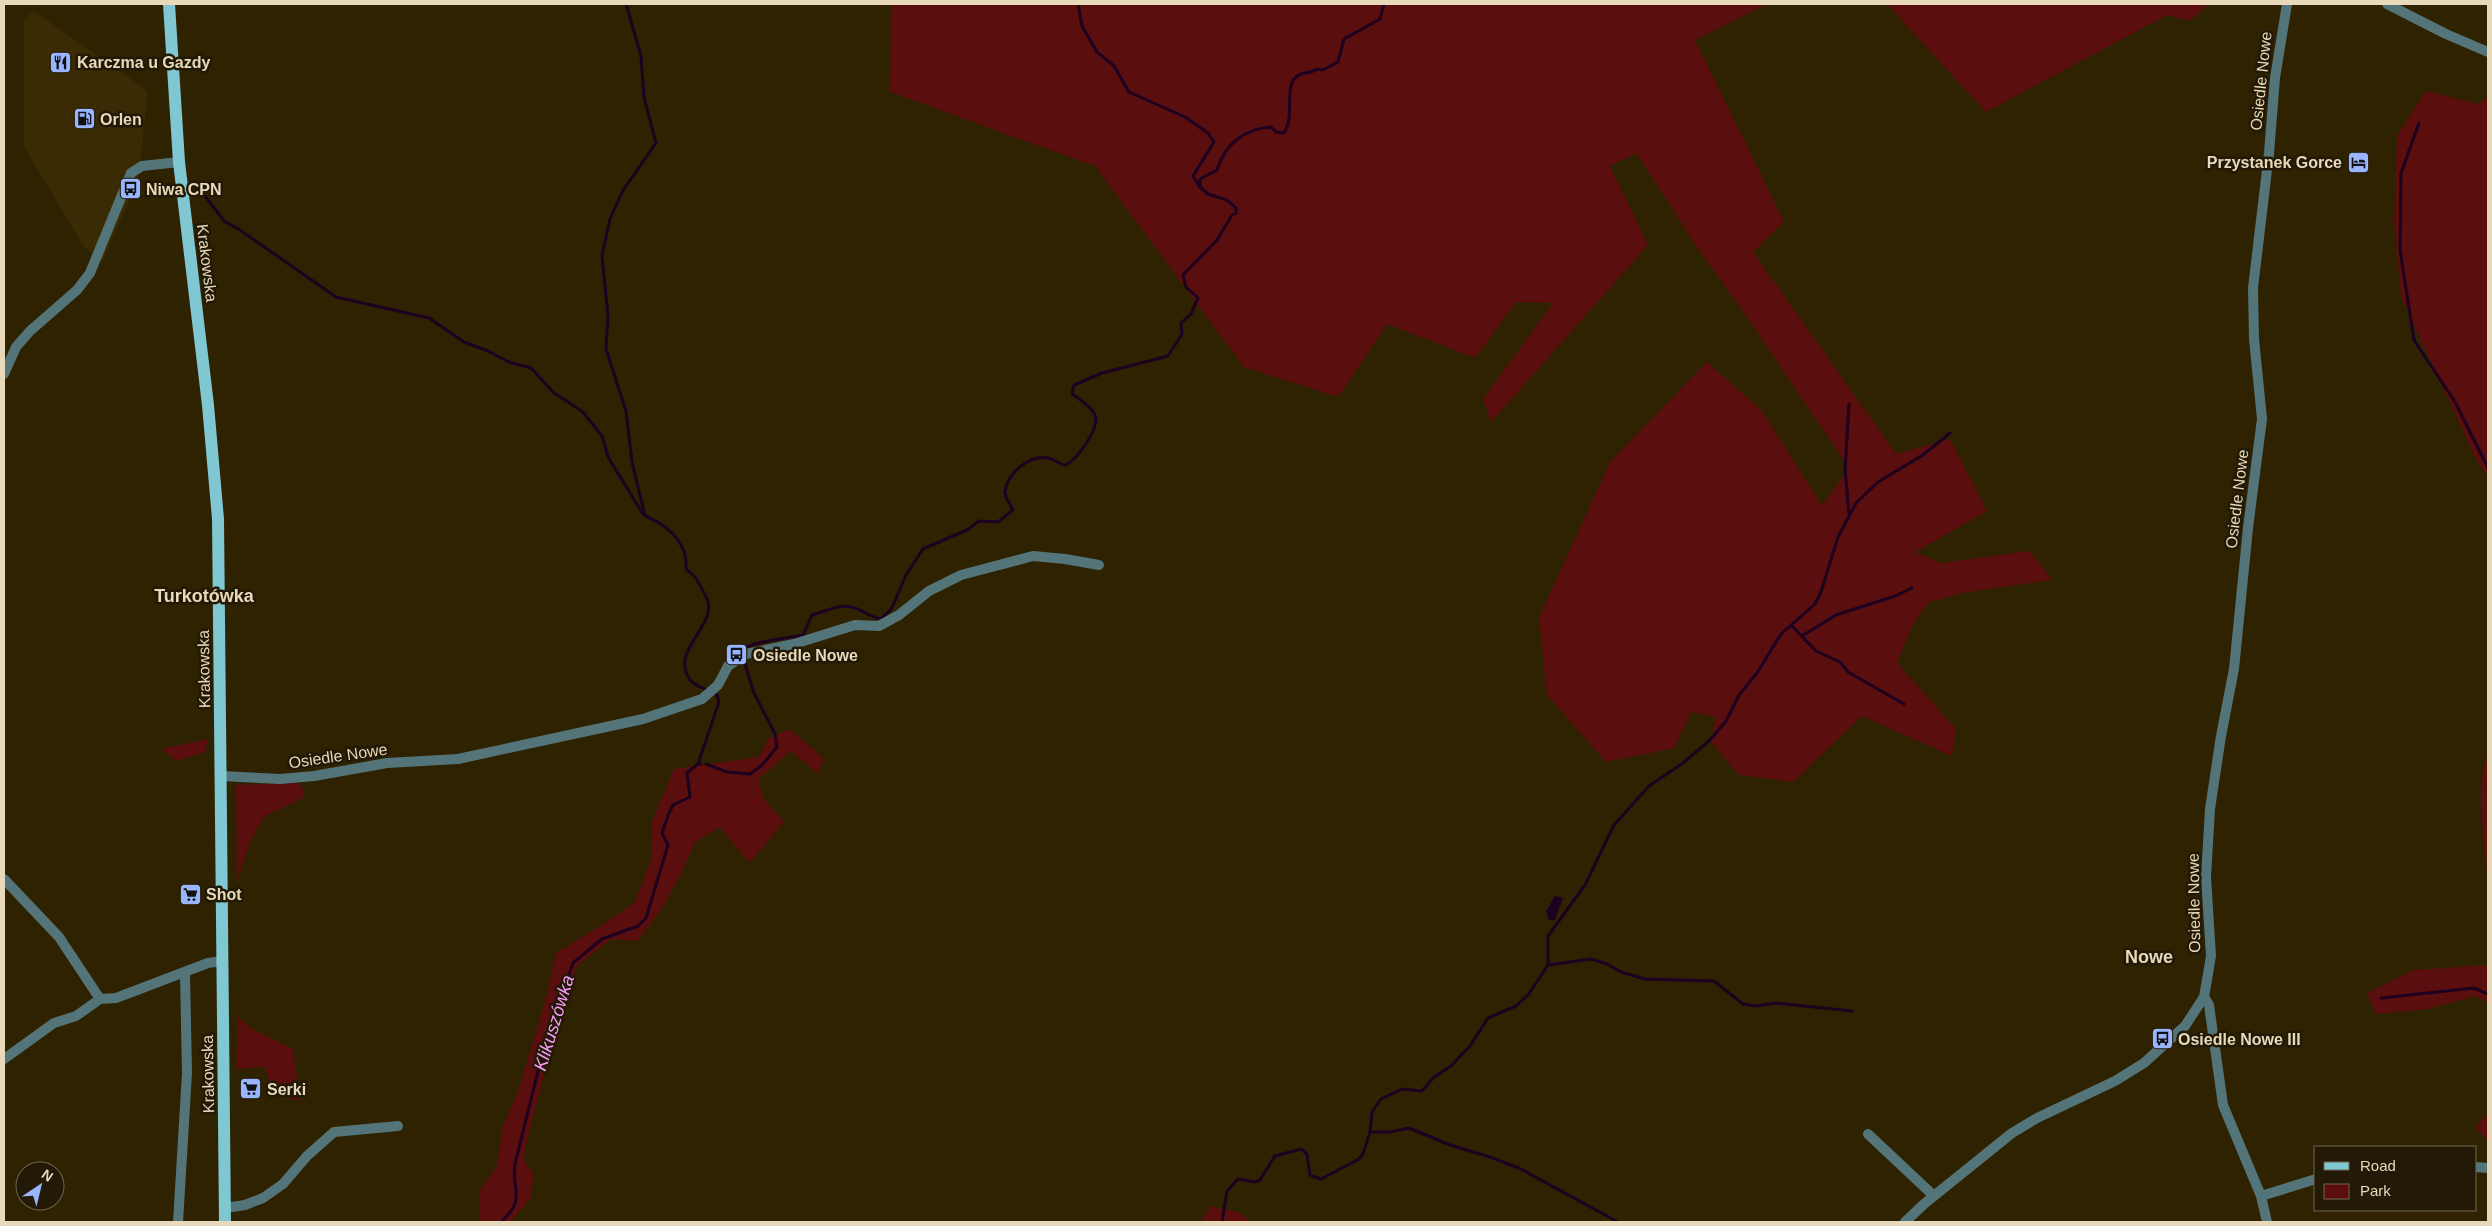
<svg xmlns="http://www.w3.org/2000/svg" width="2492" height="1226" viewBox="0 0 2492 1226" font-family="Arial,sans-serif">
<rect width="100%" height="100%" fill="#2f2201"/>
<path fill="#3a2b04" d="M 34,11 L 148,91 L 138,181 L 102,262 L 82,244 L 24,147 L 24,20 Z"/>
<path fill="#5a0e0d" d="M 891,4 L 1767,4 L 1695,40 L 1784,222 L 1753,252 L 1896,454 L 1950,439 L 1987,511 L 1915,552 L 1941,563 L 2030,551 L 2052,580 L 1967,592 L 1929,602 L 1912,626 L 1897,663 L 1956,729 L 1952,756 L 1862,716 L 1793,782 L 1739,775 L 1712,743 L 1715,717 L 1691,712 L 1674,748 L 1606,762 L 1547,695 L 1539,618 L 1610,462 L 1707,362 L 1762,411 L 1822,506 L 1849,468 L 1749,320 L 1699,250 L 1636,153 L 1610,166 L 1648,245 L 1491,422 L 1483,399 L 1553,303 L 1516,302 L 1475,358 L 1387,324 L 1338,397 L 1244,367 L 1095,166 L 890,92 Z
M 1887,4 L 2209,4 L 2189,21 L 2167,15 L 1986,112 Z
M 2426,91 L 2479,104 L 2488,96 L 2488,476 L 2477,461 L 2401,297 L 2394,222 L 2397,136 Z
M 790,729 L 824,759 L 818,774 L 791,751 L 758,779 L 763,798 L 784,822 L 749,863 L 720,827 L 695,842 L 681,874 L 662,908 L 638,941 L 611,939 L 577,966 L 544,1075 L 526,1144 L 524,1161 L 534,1173 L 530,1200 L 510,1222 L 480,1222 L 480,1191 L 497,1166 L 502,1129 L 519,1088 L 547,995 L 556,953 L 599,927 L 635,902 L 651,860 L 652,821 L 674,769 L 759,757 L 768,739 Z
M 208,739 L 205,752 L 176,761 L 162,749 Z
M 2488,755 L 2488,878 C 2484,848 2475,781 2488,755 Z
M 298,783 L 304,790 L 303,798 L 265,816 L 250,841 L 237,883 L 236,785 Z
M 2488,965 L 2488,1003 L 2475,996 L 2428,1009 L 2375,1014 L 2367,993 L 2414,970 Z
M 238,1017 L 252,1029 L 293,1049 L 300,1101 L 273,1095 L 265,1067 L 236,1069 Z
M 2488,1114 L 2488,1140 L 2475,1127 Z
M 1211,1206 L 1241,1213 L 1250,1222 L 1201,1222 Z"/>
<path fill="#1e0020" d="M 1555,896 L 1563,898 L 1555,920 L 1549,920 L 1546,911 Z"/>
<g fill="none" stroke-linecap="round" stroke-linejoin="round">
<path stroke="#1e0020" stroke-width="3" d="M 626,4 L 641,56 L 644,97 L 656,143 L 622,192 L 610,219 L 602,255 L 608,316 L 606,349 L 626,411 L 632,462 L 645,516
M 1078,4 L 1082,26 L 1097,52 L 1114,66 L 1129,92 L 1185,117 L 1208,133 L 1214,142 L 1193,176 L 1199,186
M 2419,123 L 2401,173 L 2400,250 L 2414,340 L 2455,402 L 2488,468
M 195,183 L 225,222 L 237,228 L 336,297 L 429,318 L 464,342 L 488,351 L 509,362 L 531,368 L 553,392 L 583,412 L 602,436 L 608,457 L 641,511 C 647,519 653,519 661,524 C 676,534 688,550 686,568 C 688,572 691,573 694,576 C 696,577 708,600 708,602 C 714,629 670,650 690,680 C 696,687 709,690 717,695 L 719,702 L 698,764
M 1849,513 L 1845,470 L 1849,404
M 1791,625 L 1816,651 L 1840,662 L 1848,672 L 1904,704
M 1802,636 L 1836,615 L 1895,596 L 1912,588
M 741,651 C 747,642 789,638 803,635 L 812,615 C 823,612 839,604 851,607 C 862,609 869,617 881,619 L 892,608 L 906,575 L 923,549 L 967,530 L 979,521 L 998,522 L 1013,510 C 1010,504 1005,498 1005,492 C 1007,473 1029,455 1048,458 C 1055,459 1060,465 1066,465 C 1077,459 1100,429 1095,415 C 1092,407 1079,399 1072,394 L 1074,385 L 1102,373 L 1168,356 L 1182,334 L 1181,323 L 1191,314 L 1198,298 L 1186,287 L 1183,275 L 1217,240 L 1232,215 L 1236,213 L 1236,208 L 1227,200 L 1208,194 L 1200,187 L 1200,179 L 1217,170 C 1225,144 1244,129 1271,127 L 1276,132 L 1284,133 C 1295,117 1284,87 1296,77 C 1302,71 1311,74 1317,69 L 1323,70 L 1338,62 L 1344,39 L 1380,19 L 1384,4
M 706,764 L 727,772 L 750,774 L 762,765 L 777,747 L 775,734 L 754,693 L 744,661
M 1548,965 L 1591,959 L 1607,964 L 1621,972 L 1645,979 L 1714,981 L 1743,1004 L 1755,1006 L 1776,1003 L 1852,1011
M 2381,998 L 2474,988 L 2488,994
M 1370,1132 L 1390,1132 L 1409,1128 L 1450,1145 L 1490,1157 L 1519,1168 L 1618,1222
M 501,1222 C 527,1198 511,1192 515,1164 L 544,1047 L 573,963 L 602,939 L 638,926 L 646,918 L 668,845 L 662,833 L 669,813 L 673,805 L 690,797 L 687,773 L 698,764 L 701,764
M 1222,1222 L 1227,1191 L 1238,1179 L 1254,1182 L 1260,1180 L 1275,1156 L 1301,1149 L 1307,1154 L 1310,1175 L 1321,1179 L 1359,1159 L 1363,1154 L 1370,1132 L 1372,1112 L 1381,1099 L 1402,1089 L 1422,1091 L 1434,1077 L 1451,1066 L 1470,1046 L 1488,1018 L 1516,1006 L 1528,995 L 1548,965 L 1548,936 L 1585,885 L 1614,825 L 1649,786 L 1683,763 L 1710,740 L 1726,721 L 1739,695 L 1757,673 L 1781,634 L 1815,604 L 1821,592 L 1838,537 L 1856,503 L 1878,482 L 1923,455 L 1950,433"/>
<path stroke="#53757a" stroke-width="10" d="M 2387,4 L 2446,34 L 2488,52
M 4,374 L 16,347 L 30,331 L 77,290 L 90,273 L 131,173 L 142,166 L 179,162
M 221,776 L 280,779 L 314,776 L 387,763 L 458,759 L 643,719 L 702,699 L 718,685 L 728,666 L 746,654 L 794,644 L 855,625 L 879,626 L 899,615 L 929,591 L 961,575 L 1033,556 L 1065,559 L 1099,565
M 4,879 L 59,937 L 100,999 L 116,998 L 208,963 L 223,961
M 2204,997 L 2209,1005 L 2223,1105 L 2261,1196 L 2267,1222
M 4,1059 L 54,1023 L 76,1016 L 100,999
M 1868,1134 L 1934,1196
M 2476,1167 L 2488,1168
M 2261,1196 L 2316,1179
M 225,1208 L 245,1205 L 263,1198 L 283,1184 L 307,1156 L 334,1132 L 398,1126
M 178,1222 L 187,1073 L 185,973
M 1905,1222 L 1924,1204 L 2012,1133 L 2037,1118 L 2115,1081 L 2144,1063 L 2185,1026 L 2204,997 L 2211,956 L 2206,877 L 2210,809 L 2221,736 L 2234,669 L 2248,528 L 2262,419 L 2254,339 L 2253,288 L 2269,153 L 2275,78 L 2287,4"/>
<path stroke="#7fc7d1" stroke-width="12" d="M 169,4 L 179,162 L 208,405 L 218,519 L 225,1222"/>
</g>
<defs>
<symbol id="restaurant-square" viewBox="-11 -11 22 22"><rect x="-9" y="-9" width="18" height="18" rx="4" fill="#98b5fd" stroke="#221906"/><path d="M-5-6h1v4h1v-4h1v4h1v-4h1v5L-1.5 .5V6h-2V.5L-5-1ZM5-6V6H3V1.5H1.5Q1.5-4 5-6Z" fill="#111"/></symbol>
<symbol id="fuel-square" viewBox="-11 -11 22 22"><rect x="-9" y="-9" width="18" height="18" rx="4" fill="#98b5fd" stroke="#221906"/><path d="M-5.5-6h7V0h2V4h1.3V-2.5L3-4.5l.8-.8L6-3V5H2.5V1h-1V6h-7ZM-4.2-4.7v3.2H.2V-4.7Z" fill="#111"/></symbol>
<symbol id="hotel-square" viewBox="-11 -11 22 22"><rect x="-9" y="-9" width="18" height="18" rx="4" fill="#98b5fd" stroke="#221906"/><path d="M-6-4.5h1.5V1H6V5H4.5V3h-9V5H-6ZM-4 0a1.8 1.8 0 1 1 3.6 0ZM.5 0V-2.5h3Q6-2.5 6 0Z" fill="#111"/></symbol>
<symbol id="bus-square" viewBox="-11 -11 22 22"><rect x="-9" y="-9" width="18" height="18" rx="4" fill="#98b5fd" stroke="#221906"/><path d="M-5-6H5V4H4V6H2V4H-2V6H-4V4H-5ZM-3.5-4V0h7V-4ZM-3.5 1.2v1.5H-2V1.2ZM2 1.2v1.5H3.5V1.2Z" fill="#111"/></symbol>
<symbol id="supermarket-square" viewBox="-11 -11 22 22"><rect x="-9" y="-9" width="18" height="18" rx="4" fill="#98b5fd" stroke="#221906"/><path d="M-6-5.5h2.5l.6 2H6L4.5 2H-2.5L-4.4-4H-6ZM-1.5 3.2a1.3 1.3 0 1 0 .1 0ZM3 3.2a1.3 1.3 0 1 0 .1 0Z" fill="#111"/></symbol>
</defs>
<g fill-rule="evenodd">
<use href="#restaurant-square" x="48" y="50" width="25" height="25"/>
<use href="#fuel-square" x="72" y="106" width="25" height="25"/>
<use href="#hotel-square" x="2346" y="150" width="25" height="25"/>
<use href="#bus-square" x="118" y="176" width="25" height="25"/>
<use href="#bus-square" x="724" y="642" width="25" height="25"/>
<use href="#supermarket-square" x="178" y="882" width="25" height="25"/>
<use href="#bus-square" x="2150" y="1026" width="25" height="25"/>
<use href="#supermarket-square" x="238" y="1076" width="25" height="25"/>
</g>
<g text-anchor="middle" dominant-baseline="central" stroke-width="5" stroke-linejoin="round" paint-order="stroke">
<g font-size="16" font-weight="bold" fill="#e7d9ba" stroke="#221906" text-anchor="start">
<text x="77" y="62">Karczma u Gazdy</text>
<text x="100" y="119">Orlen</text>
<text x="2342" y="162" text-anchor="end">Przystanek Gorce</text>
<text x="146" y="189">Niwa CPN</text>
<text x="753" y="655">Osiedle Nowe</text>
<text x="206" y="894">Shot</text>
<text x="2178" y="1039">Osiedle Nowe III</text>
<text x="267" y="1089">Serki</text>
</g>
<g font-size="16" fill="#e7d9ba" stroke="#221906">
<text transform="translate(2261 81) rotate(-84)">Osiedle Nowe</text>
<text transform="translate(207 263) rotate(83)">Krakowska</text>
<text transform="translate(2237 499) rotate(-83)">Osiedle Nowe</text>
<text transform="translate(204 669) rotate(-91)">Krakowska</text>
<text transform="translate(338 756) rotate(-8)">Osiedle Nowe</text>
<text transform="translate(2194 903) rotate(-91)">Osiedle Nowe</text>
<text transform="translate(208 1074) rotate(-91)">Krakowska</text>
</g>
<g font-size="18" font-weight="bold" fill="#e7d9ba" stroke="#221906">
<text x="204" y="596">Turkotówka</text>
<text x="2149" y="957">Nowe</text>
</g>
<g font-size="18" font-style="italic" fill="#fb9cfb" stroke="#221906">
<text transform="translate(554 1023) rotate(-73)">Klikuszówka</text>
</g>
</g>
<rect width="2492" height="1226" fill="none" stroke="#e7d9ba" stroke-width="10"/>
<rect x="2314" y="1146" width="162" height="65" fill="#221906" stroke="#71664e"/>
<rect x="2324" y="1162" width="25" height="8" fill="#7fc7d1" stroke="#71664e"/>
<text x="2360" y="1171" font-size="15" fill="#e7d9ba">Road</text>
<rect x="2324" y="1184" width="25" height="15" fill="#5a0e0d" stroke="#71664e"/>
<text x="2360" y="1196" font-size="15" fill="#e7d9ba">Park</text>
<g transform="translate(40 1186) rotate(35)"><circle r="24" fill="#221906" stroke="#71664e"/>
<path d="M0-4L9 19L0 12L-9 19Z" fill="#98b5fd"/>
<text y="-8" font-size="14" font-weight="bold" text-anchor="middle" fill="#e7d9ba">N</text>
</g>
</svg>
